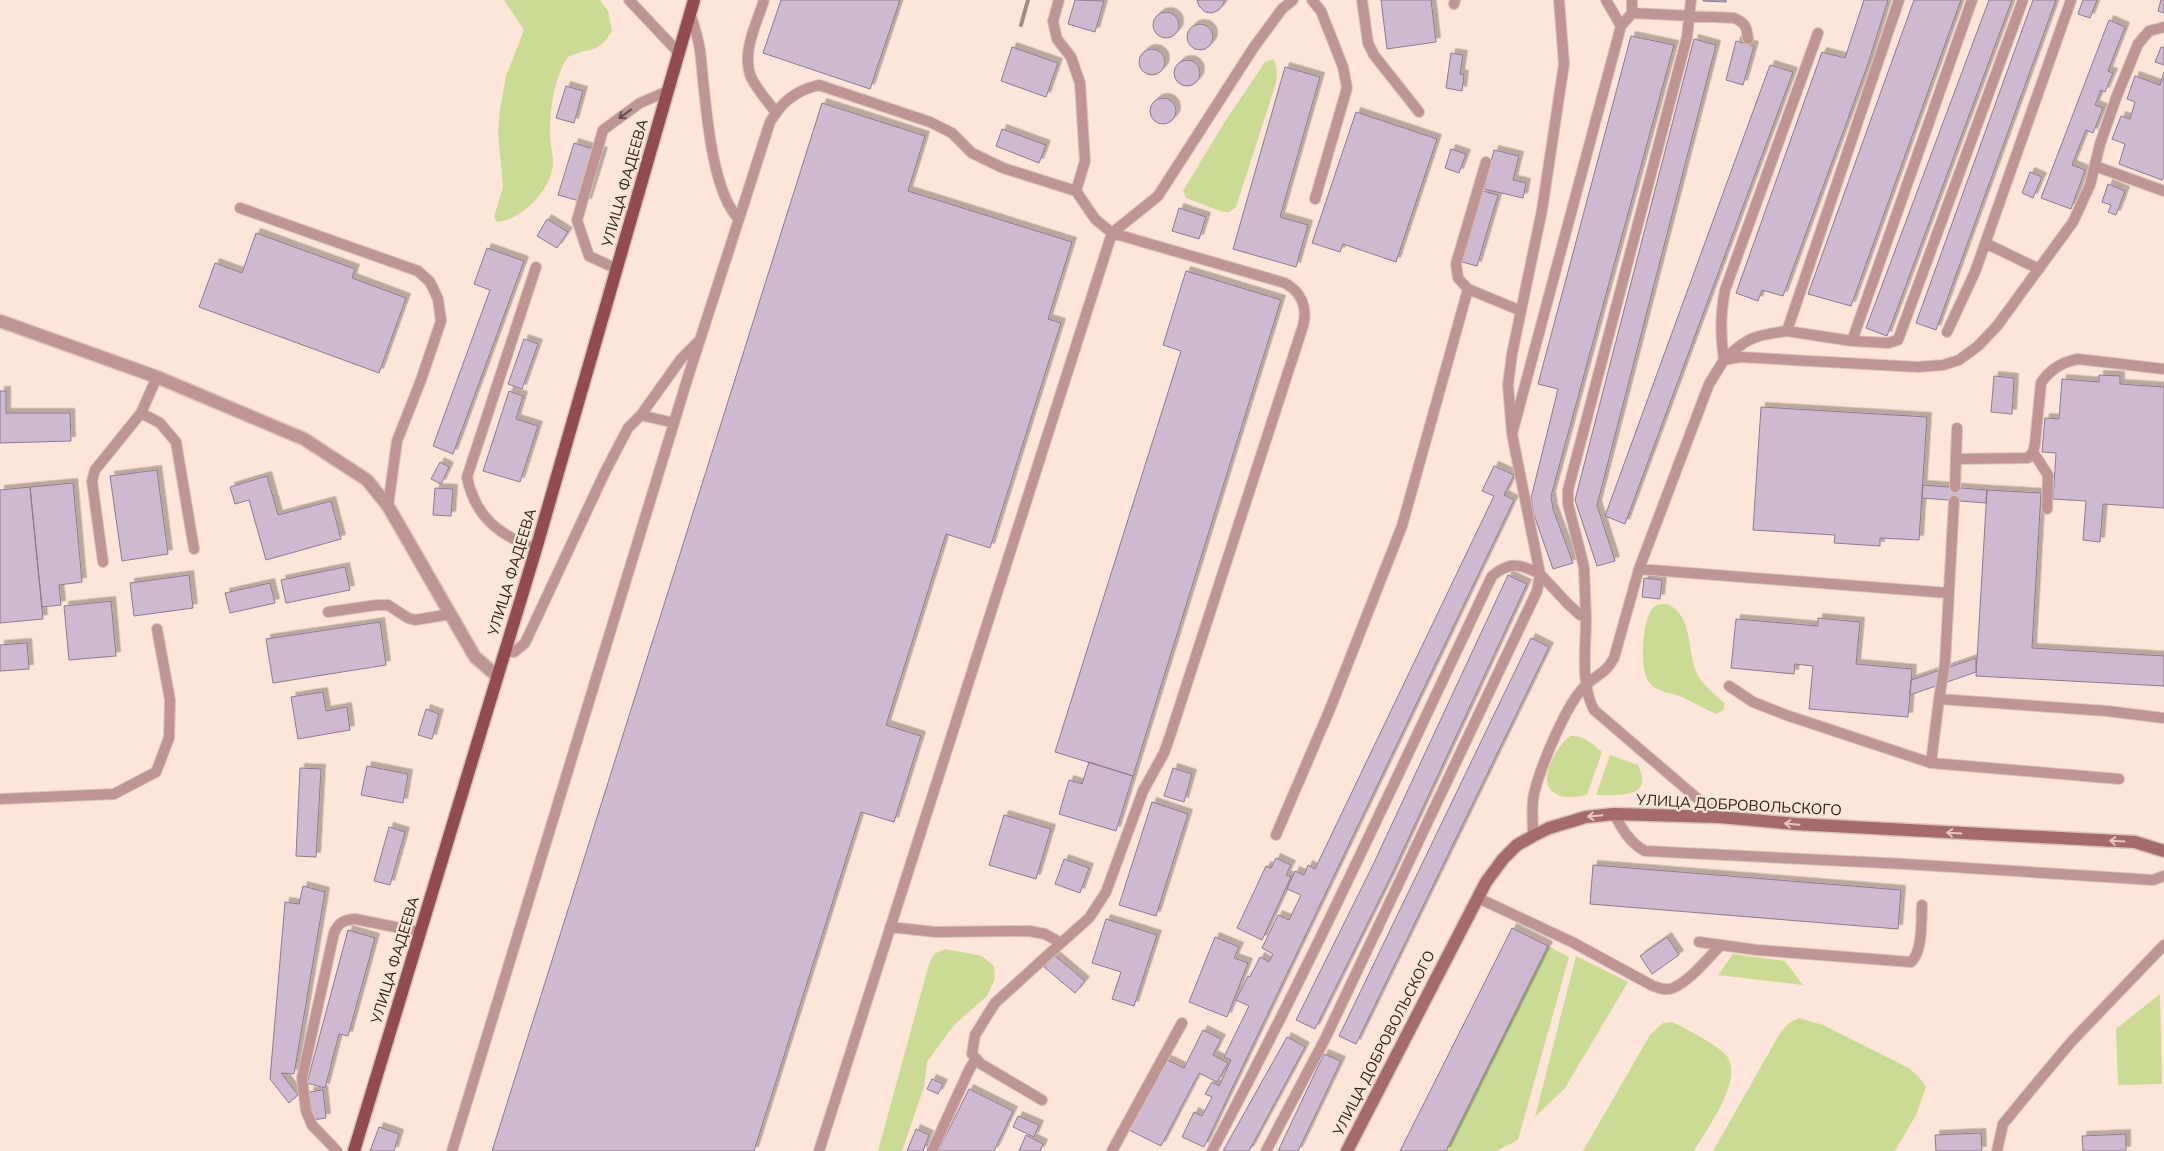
<svg xmlns="http://www.w3.org/2000/svg" width="2164" height="1151" viewBox="0 0 2164 1151" font-family="'Nunito Sans',sans-serif">
<defs>
<filter id="shadow"><feDropShadow dx="4.5" dy="-4.5" stdDeviation="0" flood-color="#0004"/></filter>
</defs>
<rect width="100%" height="100%" fill="#fee5d9"/>
<path fill="#cbdb96" d="M 504,0 L 600,0 L 608,11 L 612,31 C 597,56 590,46 568,57 C 554,78 550,110 550,135 C 550,145 554,156 553,165 C 551,190 521,220 497,222 L 494,217 L 503,187 L 498,132 L 500,109 L 506,76 L 524,30 Z
M 1273,59 C 1278,67 1277,74 1276,83 L 1236,207 L 1229,212 L 1223,212 L 1186,198 L 1183,191 L 1224,123 L 1265,62 Z
M 1667,604 C 1696,616 1685,657 1700,679 C 1707,688 1717,696 1725,704 L 1723,710 L 1717,714 C 1706,710 1697,704 1686,699 C 1674,692 1658,694 1649,682 C 1639,670 1642,620 1653,608 C 1656,604 1662,604 1667,604 Z
M 1570,736 C 1584,735 1591,743 1602,752 L 1587,795 C 1577,797 1565,799 1556,794 C 1534,783 1557,746 1570,736 Z
M 1610,755 L 1638,765 C 1655,799 1618,795 1596,795 Z
M 1548,946 L 1569,957 L 1518,1140 L 1496,1151 L 1446,1151 Z
M 945,949 L 982,956 L 994,966 L 995,979 L 987,996 L 954,1025 L 927,1062 L 924,1087 L 902,1151 L 878,1151 L 929,964 L 934,954 Z
M 1733,954 L 1785,961 L 1803,985 L 1718,975 Z
M 1576,956 L 1628,982 L 1565,1088 L 1535,1117 Z
M 2160,994 L 2162,1084 L 2118,1085 L 2116,1029 Z
M 1799,1018 L 1823,1025 L 1909,1068 L 1919,1077 L 1926,1087 L 1916,1115 L 1895,1151 L 1713,1151 L 1780,1033 L 1789,1023 Z
M 1672,1022 C 1685,1028 1715,1044 1725,1054 C 1747,1076 1706,1130 1694,1151 L 1583,1151 L 1650,1035 L 1663,1023 Z"/>
<path fill="#ceb9d0" stroke="#8d798f" filter="url(#shadow)" d="M 781,0 L 900,0 L 870,89 L 763,53 Z
M 1075,0 L 1104,1 L 1095,32 L 1068,24 Z
M 1197,0 L 1224,0 L 1224,3 L 1219,10 L 1212,13 L 1205,12 L 1199,6 Z
M 1381,0 L 1431,0 L 1436,42 L 1387,49 Z
M 1703,0 L 1726,0 L 1726,2 L 1703,1 Z
M 1864,0 L 1888,0 L 1868,64 L 1783,296 L 1762,290 L 1758,301 L 1736,293 L 1822,52 L 1845,58 Z
M 1914,0 L 1961,0 L 1851,306 L 1808,294 Z
M 1989,0 L 2012,0 L 1887,336 L 1866,328 Z
M 2033,0 L 2056,0 L 1936,330 L 1916,323 Z
M 2083,0 L 2097,0 L 2090,18 L 2078,14 Z
M 2161,0 L 2164,0 L 2164,13 L 2158,11 Z
M1153 25a13 13 0 1 1 26 0a13 13 0 1 1-26 0Z
M 2109,20 L 2125,27 L 2108,71 L 2113,73 L 2105,92 L 2101,90 L 2095,105 L 2103,108 L 2093,133 L 2086,130 L 2072,165 L 2085,170 L 2071,209 L 2041,198 Z
M1187 37a13 13 0 1 1 26 0a13 13 0 1 1-26 0Z
M 1631,36 L 1674,45 L 1551,496 L 1553,509 L 1573,563 L 1553,569 L 1534,515 L 1531,498 L 1558,389 L 1538,384 Z
M 1694,39 L 1716,45 L 1597,505 L 1615,561 L 1597,566 L 1575,500 Z
M 1736,41 L 1754,46 L 1743,85 L 1726,80 Z
M 1012,47 L 1058,63 L 1046,97 L 1001,81 Z
M 2161,47 L 2164,48 L 2164,65 L 2155,62 Z
M1139 62a13 13 0 1 1 26 0a13 13 0 1 1-26 0Z
M 1451,53 L 1463,55 L 1460,74 L 1464,75 L 1462,91 L 1446,88 Z
M1174 73a13 13 0 1 1 26 0a13 13 0 1 1-26 0Z
M 1770,65 L 1793,72 L 1625,524 L 1605,516 Z
M 1285,67 L 1320,77 L 1280,217 L 1308,225 L 1296,267 L 1233,249 Z
M 2164,72 L 2164,176 L 2162,180 L 2119,164 L 2125,144 L 2112,139 L 2121,116 L 2130,119 L 2135,102 L 2127,99 L 2135,76 L 2160,85 Z
M 566,86 L 583,91 L 574,123 L 556,118 Z
M1150 111a13 13 0 1 1 26 0a13 13 0 1 1-26 0Z
M 822,103 L 925,136 L 908,191 L 1072,242 L 1048,319 L 1061,323 L 990,548 L 946,534 L 886,725 L 921,736 L 894,822 L 861,812 L 754,1151 L 492,1151 Z
M 1356,112 L 1437,139 L 1396,262 L 1343,244 L 1340,252 L 1312,243 Z
M 1002,129 L 1046,145 L 1039,163 L 996,146 Z
M 574,143 L 603,152 L 587,203 L 558,195 Z
M 1451,149 L 1466,154 L 1459,173 L 1445,168 Z
M 1494,150 L 1519,156 L 1513,180 L 1526,183 L 1523,198 L 1484,189 Z
M 2030,172 L 2042,177 L 2033,198 L 2022,193 Z
M 2108,184 L 2125,191 L 2116,215 L 2108,212 L 2111,205 L 2102,202 Z
M 1483,191 L 1498,195 L 1477,266 L 1462,262 Z
M 1179,208 L 1206,217 L 1199,239 L 1172,231 Z
M 547,219 L 568,232 L 557,248 L 537,236 Z
M 256,233 L 355,269 L 352,278 L 406,298 L 379,373 L 199,307 L 215,263 L 242,273 Z
M 487,248 L 524,261 L 453,454 L 433,446 L 490,290 L 474,284 Z
M 1186,271 L 1281,300 L 1133,776 L 1055,752 L 1181,351 L 1163,345 Z
M 524,339 L 538,344 L 522,389 L 508,384 Z
M 2099,375 L 2120,376 L 2120,384 L 2164,387 L 2164,508 L 2103,504 L 2100,542 L 2083,540 L 2086,501 L 2053,499 L 2056,453 L 2042,452 L 2045,418 L 2059,419 L 2062,379 L 2099,382 Z
M 1994,376 L 2014,378 L 2012,414 L 1991,412 Z
M 0,391 L 6,391 L 6,413 L 70,413 L 71,441 L 0,443 Z
M 509,391 L 523,396 L 516,419 L 538,426 L 520,482 L 483,471 Z
M 1761,407 L 1927,417 L 1919,540 L 1880,538 L 1880,546 L 1834,543 L 1835,535 L 1753,530 Z
M 440,462 L 449,467 L 441,484 L 431,479 Z
M 1494,466 L 1514,475 L 1504,495 L 1514,500 L 1204,1147 L 1182,1137 L 1194,1112 L 1202,1116 L 1212,1097 L 1205,1094 L 1212,1082 L 1219,1086 L 1231,1060 L 1224,1057 L 1249,1006 L 1236,1000 L 1248,976 L 1250,977 L 1260,957 L 1269,962 L 1273,954 L 1262,948 L 1278,915 L 1289,920 L 1301,895 L 1287,889 L 1295,871 L 1304,875 L 1308,865 L 1315,869 L 1494,496 L 1482,491 Z
M 157,470 L 168,554 L 122,561 L 110,476 Z
M 267,476 L 278,515 L 331,501 L 341,539 L 266,560 L 249,500 L 235,504 L 230,487 Z
M 73,483 L 82,582 L 59,585 L 61,605 L 42,607 L 30,487 Z
M 1923,485 L 1987,490 L 1986,503 L 1922,498 Z
M 30,487 L 43,619 L 0,623 L 0,490 Z
M 435,488 L 453,489 L 451,516 L 433,515 Z
M 1987,490 L 2041,493 L 2032,648 L 2164,656 L 2164,686 L 1976,676 Z
M 345,567 L 350,590 L 286,603 L 281,580 Z
M 189,575 L 193,608 L 134,616 L 130,583 Z
M 1508,575 L 1527,584 L 1391,876 L 1315,1029 L 1296,1020 L 1372,867 Z
M 1644,578 L 1662,580 L 1660,599 L 1642,597 Z
M 270,583 L 275,603 L 230,613 L 225,593 Z
M 111,601 L 116,656 L 69,660 L 64,606 Z
M 1818,618 L 1860,622 L 1856,664 L 1912,669 L 1908,717 L 1809,709 L 1813,666 L 1795,664 L 1794,674 L 1731,668 L 1736,619 L 1818,626 Z
M 380,622 L 386,665 L 273,683 L 266,639 Z
M 1531,638 L 1549,647 L 1356,1044 L 1339,1036 Z
M 27,643 L 29,669 L 0,671 L 0,645 Z
M 1976,658 L 1976,672 L 1910,695 L 1911,680 Z
M 323,692 L 326,711 L 347,707 L 350,730 L 298,739 L 291,697 Z
M 426,709 L 439,714 L 432,739 L 418,735 Z
M 1089,762 L 1133,776 L 1116,831 L 1059,814 L 1069,780 L 1082,784 Z
M 367,766 L 408,774 L 403,803 L 361,795 Z
M 300,768 L 321,769 L 316,857 L 296,856 Z
M 1173,768 L 1192,774 L 1184,802 L 1164,796 Z
M 1152,802 L 1188,814 L 1156,916 L 1119,905 Z
M 1004,815 L 1051,829 L 1036,879 L 989,865 Z
M 389,827 L 405,832 L 390,885 L 374,881 Z
M 1276,858 L 1291,865 L 1286,875 L 1291,877 L 1262,940 L 1237,928 L 1266,866 L 1271,868 Z
M 1064,859 L 1089,868 L 1080,893 L 1055,884 Z
M 1593,865 L 1901,890 L 1898,929 L 1590,904 Z
M 303,886 L 325,892 L 294,1074 L 281,1073 L 298,1095 L 289,1103 L 270,1079 L 285,902 L 299,904 Z
M 1106,919 L 1157,935 L 1134,1006 L 1112,999 L 1121,972 L 1092,963 Z
M 1512,928 L 1548,946 L 1446,1151 L 1400,1151 Z
M 348,930 L 375,938 L 348,1036 L 339,1034 L 325,1088 L 307,1083 Z
M 1215,937 L 1239,947 L 1234,958 L 1248,963 L 1227,1017 L 1189,1002 Z
M 1667,937 L 1679,955 L 1652,974 L 1640,956 Z
M 1054,955 L 1085,981 L 1075,993 L 1044,967 Z
M 1203,1030 L 1221,1039 L 1213,1055 L 1228,1063 L 1217,1082 L 1199,1073 L 1161,1146 L 1129,1130 L 1165,1059 L 1184,1068 Z
M 1287,1037 L 1305,1047 L 1249,1151 L 1223,1151 Z
M 1324,1054 L 1341,1061 L 1311,1124 L 1298,1151 L 1278,1151 Z
M 932,1079 L 943,1084 L 938,1094 L 927,1089 Z
M 969,1089 L 1013,1111 L 994,1151 L 938,1151 Z
M 323,1090 L 326,1118 L 313,1120 L 309,1092 Z
M 1018,1116 L 1039,1125 L 1034,1137 L 1013,1127 Z
M 379,1127 L 399,1134 L 394,1151 L 370,1151 Z
M 916,1129 L 929,1135 L 923,1151 L 907,1151 Z
M 1981,1133 L 1982,1151 L 1936,1151 L 1935,1135 Z
M 2126,1134 L 2126,1151 L 2083,1151 L 2082,1136 Z
M 1026,1135 L 1043,1144 L 1040,1151 L 1019,1151 Z"/>
<g fill="none" stroke-linecap="round" stroke-linejoin="round">
<defs>
<path id="service" d="M 629,0 L 679,53
M 1059,0 L 1053,21 L 1057,39 L 1071,57 L 1080,83 L 1085,161 L 1076,191
M 1312,0 L 1321,11 L 1343,67 L 1347,88 L 1315,199
M 1362,0 L 1368,43 L 1374,55 L 1419,112
M 1606,0 L 1621,26 L 1512,434 L 1540,574 L 1568,604 L 1579,614 L 1586,618 C 1586,647 1580,684 1594,710 L 1719,817
M 1454,4 L 1455,0
M 1632,13 L 1734,18 C 1746,23 1747,28 1748,39
M 1621,26 L 1632,13 L 1632,0
M 776,113 C 787,97 801,89 819,85 L 930,122 L 952,133 L 972,153 L 1003,168 L 1076,191 L 1095,219 L 1112,233 L 1285,283 C 1301,292 1308,307 1303,326 L 1169,739 L 1164,753 L 1143,791 L 1106,892 L 1089,918 L 1061,943 L 1045,934 L 1029,931 L 935,932 L 890,927
M 1486,162 L 1456,264 L 1458,278 L 1468,289 L 1519,310
M 2095,166 L 2164,191
M 240,208 L 418,271 L 430,282 L 438,299 L 441,321 L 421,380 L 397,441 L 388,506
M 739,219 L 770,122 L 776,113 C 768,101 757,90 751,77 C 741,52 757,23 764,0
M 1985,243 L 2039,269
M 617,269 L 589,256 L 577,220 L 603,130 L 640,103 L 668,91
M 1787,331 L 1852,341 L 1972,0
M 1947,332 L 1975,272 L 2071,0
M 1852,341 L 1888,343 L 1898,340 L 2023,0
M 1724,360 C 1746,337 1757,335 1787,331 L 1899,0
M 1724,360 C 1720,335 1720,315 1725,290 L 1818,33
M 141,413 L 160,423 L 176,442 L 194,549
M 641,415 L 681,359 L 699,341
M 1512,433 L 1508,385 L 1512,354 L 1542,210 L 1564,64 L 1559,0
M 2033,452 L 2048,475 L 2047,509
M 1956,459 L 2028,458 L 2033,452 L 2035,444 L 2041,383 C 2050,369 2062,362 2078,359 L 2164,369
M 1955,487 L 1957,428
M 1954,501 L 1945,663 L 1939,699 L 2107,711 L 2164,718
M 536,549 C 499,535 475,517 467,477 L 536,267
M 103,562 L 92,481 L 95,470 L 141,413 L 157,377
M 1639,569 L 1948,593
M 328,612 L 377,605 L 388,605 L 408,618 L 415,620 L 451,614
M 1586,618 L 1584,567 L 1568,504 L 1568,490 L 1687,37 L 1691,0
M 505,652 L 514,652 L 525,643 L 605,472 L 628,428 L 641,415 L 674,423
M 1729,686 L 1753,702 L 1786,715 L 1931,763 L 2119,779
M 1931,763 L 1939,699
M 0,799 L 114,794 L 156,772 L 169,738 L 170,700 L 157,629
M 1614,814 C 1622,829 1630,843 1645,851 L 1905,864 L 2153,880 L 2164,876
M 1276,835 L 1330,709 L 1402,526 L 1468,289
M 1533,836 C 1533,822 1531,807 1534,794 C 1540,768 1567,701 1587,684 C 1598,674 1606,673 1614,658 L 1639,569 L 1709,384 L 1724,360 L 1740,357 L 1918,367 L 1943,365 L 1959,360 L 1978,346 L 1997,326 L 2073,222 L 2090,185 L 2100,144 L 2116,98 L 2138,44 L 2149,31 L 2164,27
M 1478,898 L 1572,942 L 1653,986 C 1659,988 1666,991 1673,988 C 1691,980 1707,959 1721,945 L 1757,950 L 1911,962 C 1923,951 1921,922 1922,905
M 1699,942 L 1721,945
M 1042,1100 L 981,1064 L 972,1054 L 975,1035 L 995,1003 L 1061,943
M 337,1151 L 312,1125 L 306,1111 L 302,1078 L 334,933 C 339,922 344,920 355,919 L 420,932
M 452,1151 L 687,380 L 739,219 C 709,190 705,91 700,50 C 698,38 694,25 690,13
M 819,1151 L 1112,233 L 1158,196 L 1254,47 L 1282,9 L 1293,0
M 932,1151 L 969,1070 L 975,1060
M 1112,1151 L 1182,1023
M 1212,1151 C 1312,963 1401,768 1492,576 C 1510,561 1521,564 1540,574 L 1537,591 L 1325,1039 L 1266,1151
M 1997,1151 L 2003,1124 L 2040,1079 L 2072,1041 L 2164,945"/>
<path id="minor" d="M 0,321 L 157,377 L 304,439 L 367,480 L 388,506 L 475,657 L 497,676"/>
<path id="secondary" d="M 1347,1151 L 1486,882 L 1503,859 L 1517,845 L 1533,836 L 1549,828 L 1586,817 L 1614,814 L 1719,817 L 1796,824 L 2135,842 L 2164,851"/>
<path id="primary" d="M 354,1151 L 536,549 L 694,0"/>
</defs>
<use href="#service" stroke="#d9c2b7" stroke-width="12"/>
<use href="#minor" stroke="#d9c2b7" stroke-width="15"/>
<use href="#secondary" stroke="#d9c2b7" stroke-width="15"/>
<use href="#primary" stroke="#d9c2b7" stroke-width="15"/>
<use href="#service" stroke="#be9495" stroke-width="10"/>
<use href="#minor" stroke="#be9495" stroke-width="12"/>
<use href="#secondary" stroke="#a56a6c" stroke-width="12"/>
<use href="#primary" stroke="#924b4f" stroke-width="12"/>
<path stroke="#9e8c83" stroke-width="4" d="M 1021,25 L 1028,0"/>
</g>
<defs><path id="oneway-shaft" d="M-6 0H5M1.5-3L5.5 0L1.5 3" fill="none" stroke-width="1.6" stroke-linecap="round" stroke-linejoin="round" transform="scale(1.25)"/></defs>
<use stroke="#68504d" href="#oneway-shaft" transform="translate(625 114) rotate(144)"/>
<g stroke="#e8c6be">
<use href="#oneway-shaft" transform="translate(1595 816) rotate(175)"/>
<use href="#oneway-shaft" transform="translate(1792 824) rotate(-175)"/>
<use href="#oneway-shaft" transform="translate(1954 833) rotate(-177)"/>
<use href="#oneway-shaft" transform="translate(2117 841) rotate(-177)"/>
</g>
<g text-anchor="middle" dominant-baseline="central" stroke-width="4.5" stroke-linejoin="round" paint-order="stroke">
<g font-size="15" fill="#2e231d" stroke="#fee5d9">
<text transform="translate(625 183) rotate(-74)">УЛИЦА ФАДЕЕВА</text>
<text transform="translate(512 572) rotate(-73)">УЛИЦА ФАДЕЕВА</text>
<text transform="translate(1739 805) rotate(3)">УЛИЦА ДОБРОВОЛЬСКОГО</text>
<text transform="translate(395 960) rotate(-73)">УЛИЦА ФАДЕЕВА</text>
<text transform="translate(1384 1043) rotate(-63)">УЛИЦА ДОБРОВОЛЬСКОГО</text>
</g>
</g>
</svg>
